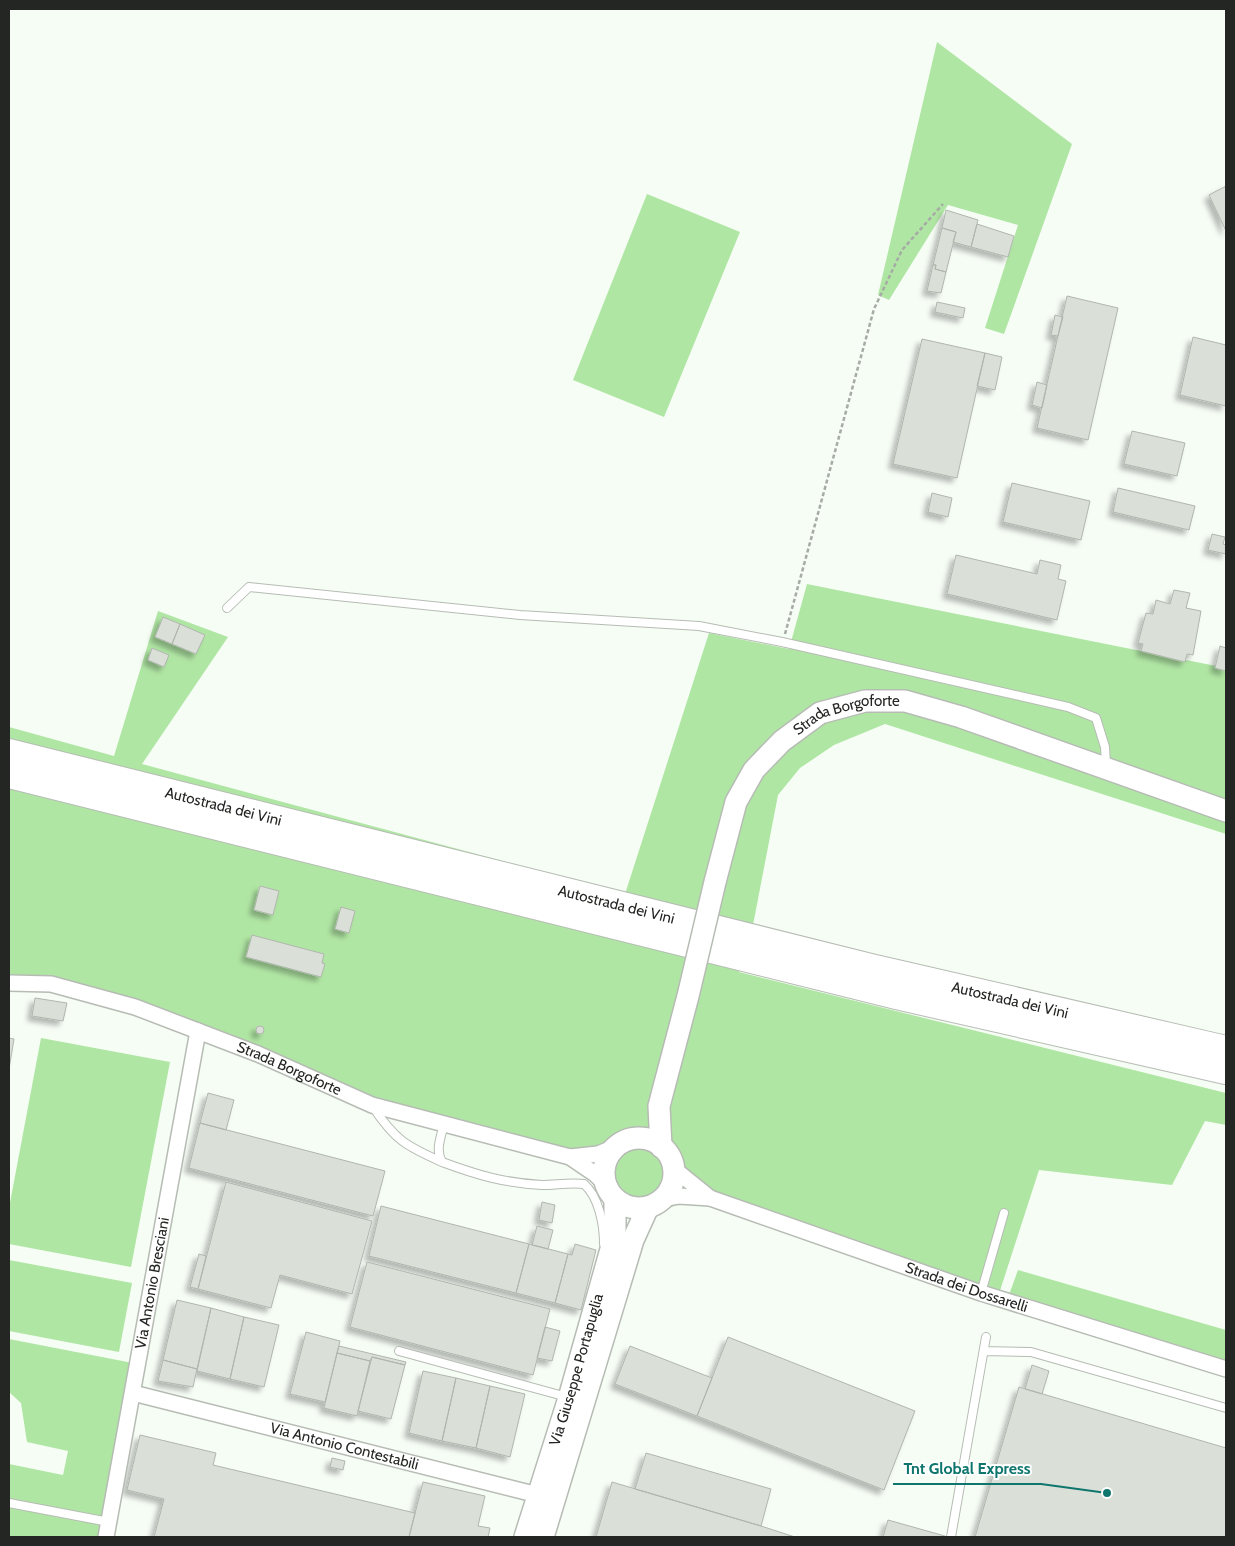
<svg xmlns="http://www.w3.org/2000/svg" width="1235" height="1546" viewBox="0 0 1235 1546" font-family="Cabin,sans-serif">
<defs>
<filter id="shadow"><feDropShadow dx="-4.5" dy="4.5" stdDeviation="2.5" flood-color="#0004"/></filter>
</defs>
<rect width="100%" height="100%" fill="#f6fdf5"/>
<path fill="#b0e6a4" d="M 937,42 L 1072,144 L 1004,334 L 985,328 L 1018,225 L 948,205 L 889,300 L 878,295 Z
M 647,194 L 740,232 L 664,417 L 573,380 Z
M 807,584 L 1226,668 L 1226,834 L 885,724 L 834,745 L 800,768 L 778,795 L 753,925 L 739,972 L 1226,1093 L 1226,1125 L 1205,1121 L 1172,1185 L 1039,1170 L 997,1300 L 731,1210 L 685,1202 L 658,1212 L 628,1213 L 602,1193 L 590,1174 L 531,1145 L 374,1107 L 198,1034 L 51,984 L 9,983 L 9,727 L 114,756 L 158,611 L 228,637 L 142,764 L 625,894 L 709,633 L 789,649 Z
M 41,1038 L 170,1062 L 131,1267 L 9,1244 L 9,1208 Z
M 9,1260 L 132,1283 L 119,1352 L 9,1331 Z
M 1018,1270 L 1226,1330 L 1226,1373 L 1006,1303 Z
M 9,1339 L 138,1364 L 105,1537 L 9,1537 L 9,1464 L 63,1475 L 68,1451 L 27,1442 L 21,1403 L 9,1392 Z"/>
<path fill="#dae0d8" stroke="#b0b6ae" filter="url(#shadow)" d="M 1226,186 L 1226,231 L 1209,195 Z
M 946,210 L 978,220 L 971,247 L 953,242 L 956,232 L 942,228 Z
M 977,224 L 1014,236 L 1008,257 L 971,247 Z
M 942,228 L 956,232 L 946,272 L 935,269 L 936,265 L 933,265 Z
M 933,265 L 936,265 L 935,269 L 946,272 L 941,293 L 927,291 Z
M 1067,296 L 1118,308 L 1088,440 L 1037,428 Z
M 937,302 L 965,308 L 963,318 L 935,312 Z
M 1055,315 L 1063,317 L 1058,336 L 1051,335 Z
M 1193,337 L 1226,345 L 1226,406 L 1180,395 Z
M 922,339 L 985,353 L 957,478 L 893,464 Z
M 985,353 L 1002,357 L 995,390 L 977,386 Z
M 1037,382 L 1047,385 L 1042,408 L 1032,405 Z
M 1132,431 L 1185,443 L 1177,476 L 1124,464 Z
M 1012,483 L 1090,501 L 1081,540 L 1003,522 Z
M 1118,488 L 1195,506 L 1189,530 L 1113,512 Z
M 932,493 L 952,498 L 948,517 L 928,512 Z
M 1212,534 L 1225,537 L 1223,544 L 1226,545 L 1226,554 L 1208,550 Z
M 956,555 L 1037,574 L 1040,560 L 1061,565 L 1058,579 L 1066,581 L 1057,620 L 947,594 Z
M 1174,590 L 1190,593 L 1186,608 L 1201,611 L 1193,655 L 1187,654 L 1185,662 L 1141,651 L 1143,644 L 1138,643 L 1146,613 L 1153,614 L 1156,600 L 1170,604 Z
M 163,617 L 180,624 L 172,644 L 155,637 Z
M 180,624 L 205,635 L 196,654 L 172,644 Z
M 1220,646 L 1226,648 L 1226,671 L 1215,668 Z
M 152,648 L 169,655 L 164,667 L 148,660 Z
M 260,886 L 279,891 L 273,915 L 254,910 Z
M 341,907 L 355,911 L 349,933 L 335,929 Z
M 252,935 L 324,954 L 322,963 L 325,964 L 321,977 L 246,957 Z
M 35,998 L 67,1003 L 63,1021 L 32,1016 Z
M256 1030a4 4 0 1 1 8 0a4 4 0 1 1-8 0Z
M 9,1038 L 14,1039 L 9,1069 Z
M 208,1093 L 234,1100 L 226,1130 L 200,1123 Z
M 200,1123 L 385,1171 L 373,1216 L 189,1168 Z
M 226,1182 L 372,1221 L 352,1294 L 280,1275 L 271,1308 L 198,1289 Z
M 542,1202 L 555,1205 L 552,1223 L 539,1220 Z
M 381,1206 L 529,1244 L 516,1293 L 369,1256 Z
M 537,1226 L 553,1230 L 548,1249 L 532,1245 Z
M 529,1244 L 568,1254 L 555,1303 L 516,1293 Z
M 575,1244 L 596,1250 L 581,1310 L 555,1303 L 568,1254 L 572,1255 Z
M 199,1254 L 206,1256 L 198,1289 L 190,1287 Z
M 367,1262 L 550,1309 L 533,1375 L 350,1327 Z
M 177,1300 L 211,1308 L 197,1369 L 163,1360 Z
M 211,1308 L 244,1317 L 230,1379 L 197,1371 Z
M 244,1317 L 279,1325 L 264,1387 L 230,1379 Z
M 545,1327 L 560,1331 L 552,1361 L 537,1358 Z
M 306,1332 L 340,1341 L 325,1402 L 290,1394 Z
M 728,1337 L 915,1411 L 884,1490 L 697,1416 Z
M 339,1346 L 406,1362 L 405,1365 L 372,1357 L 370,1361 L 337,1353 Z
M 630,1346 L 712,1378 L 697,1416 L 615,1384 Z
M 337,1353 L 370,1361 L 357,1416 L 324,1408 Z
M 372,1357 L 405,1365 L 391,1419 L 358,1411 Z
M 163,1360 L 197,1369 L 193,1387 L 158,1381 Z
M 1032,1365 L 1049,1371 L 1042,1394 L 1025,1389 Z
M 423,1371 L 456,1378 L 442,1441 L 409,1433 Z
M 456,1378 L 490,1386 L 476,1448 L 442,1441 Z
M 490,1386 L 525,1394 L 510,1457 L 476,1448 Z
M 1019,1387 L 1226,1448 L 1226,1537 L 975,1537 Z
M 140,1435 L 216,1453 L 213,1465 L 415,1513 L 409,1537 L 154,1537 L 164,1499 L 127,1490 Z
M 646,1453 L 771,1489 L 761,1526 L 635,1489 Z
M 332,1458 L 345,1461 L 343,1470 L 330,1467 Z
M 423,1482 L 485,1496 L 478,1526 L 490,1528 L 488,1537 L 409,1537 Z
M 612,1482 L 761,1526 L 795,1537 L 596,1537 Z
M 888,1520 L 945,1536 L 945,1537 L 883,1537 Z"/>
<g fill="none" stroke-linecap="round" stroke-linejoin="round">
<defs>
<path id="service" d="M 227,608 L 249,587 L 520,615 L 699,626 L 782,642 L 1068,707 L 1096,718 L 1105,747 L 1106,765
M 373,1107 C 395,1140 406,1146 442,1162
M 444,1124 C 441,1137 435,1150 442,1162 C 477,1175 504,1183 542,1185 C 556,1185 570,1182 584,1184 C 599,1197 604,1225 604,1244
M 981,1293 L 1004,1213
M 399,1351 L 567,1397
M 984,1351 L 1031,1352 L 1226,1408
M 9,1503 L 109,1522
M 951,1537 L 986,1337"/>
<g id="minor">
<path id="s1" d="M 9,983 L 51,984 L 135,1007 L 258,1054 L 372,1105 L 570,1157 L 595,1174 L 605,1184"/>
<path d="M 570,1157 L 598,1154 L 615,1147"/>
<path d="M 673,1168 L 710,1198"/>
<path id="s2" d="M 663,1199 L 679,1196 L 710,1198 L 981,1293 L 1226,1369"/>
<path id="s3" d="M 133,1393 L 546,1497"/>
<path id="s4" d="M 106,1537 L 198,1031"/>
</g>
<g id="secondary">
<path id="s5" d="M 715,882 L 736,802 L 754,770 L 782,741 L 820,713 L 865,701 L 905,701 L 961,717 L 1226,811"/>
<circle cx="639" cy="1173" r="35"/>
<path d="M 661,1147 L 659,1106 L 688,996"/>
<path id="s6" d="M 525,1537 L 569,1398 L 615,1235 L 615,1200"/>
<path d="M 543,1537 L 633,1240 L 648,1207"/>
</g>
<g id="motorway">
<path id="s7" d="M 9,753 L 871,968 L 1226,1050"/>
<path d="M 9,774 L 896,995 L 1226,1070"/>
</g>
</defs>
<use href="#service" stroke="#b6bcb4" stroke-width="10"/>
<use href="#minor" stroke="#b6bcb4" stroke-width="18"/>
<use href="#secondary" stroke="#b6bcb4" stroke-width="24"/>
<use href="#motorway" stroke="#b6bcb4" stroke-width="30"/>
<path stroke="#a6aba5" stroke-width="2.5" stroke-dasharray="4 2.5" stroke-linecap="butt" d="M 785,634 L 874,309 L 902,250 L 943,204"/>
<use href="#service" stroke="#fff" stroke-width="8"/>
<use href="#minor" stroke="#fff" stroke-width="15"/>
<use href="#secondary" stroke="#fff" stroke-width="21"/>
<use href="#motorway" stroke="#fff" stroke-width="28"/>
<defs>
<path id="secondary-bridge" d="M 688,996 L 715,882"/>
</defs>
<use href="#secondary-bridge" stroke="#b6bcb4" stroke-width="24" stroke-linecap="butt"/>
<use href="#secondary-bridge" stroke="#fff" stroke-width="21"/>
</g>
<g text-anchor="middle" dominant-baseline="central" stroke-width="4" stroke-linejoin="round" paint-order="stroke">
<g font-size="15" fill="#242623" stroke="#fff">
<text stroke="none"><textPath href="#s5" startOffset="232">Strada Borgoforte</textPath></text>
<text stroke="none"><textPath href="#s7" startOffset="221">Autostrada dei Vini</textPath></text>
<text stroke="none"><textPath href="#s7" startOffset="626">Autostrada dei Vini</textPath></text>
<text stroke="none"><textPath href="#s7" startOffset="1031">Autostrada dei Vini</textPath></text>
<text stroke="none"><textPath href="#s1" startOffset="295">Strada Borgoforte</textPath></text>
<text stroke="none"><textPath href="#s4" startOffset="258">Via Antonio Bresciani</textPath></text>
<text stroke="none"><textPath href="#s2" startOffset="319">Strada dei Dossarelli</textPath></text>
<text stroke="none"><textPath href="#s6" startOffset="175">Via Giuseppe Portapuglia</textPath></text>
<text stroke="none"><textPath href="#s3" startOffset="218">Via Antonio Contestabili</textPath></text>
</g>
</g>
<path fill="none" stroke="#0f766e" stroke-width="2" d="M1107 1493L1041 1484H893"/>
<circle fill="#0f766e" stroke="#fff" stroke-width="2" cx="1107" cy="1493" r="5"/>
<g font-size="16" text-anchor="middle" font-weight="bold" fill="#0f766e" stroke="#fff" stroke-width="4" stroke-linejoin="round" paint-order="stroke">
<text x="967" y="1474">Tnt Global Express</text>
</g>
<rect width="1235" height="1546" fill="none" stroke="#242623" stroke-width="20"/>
</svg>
